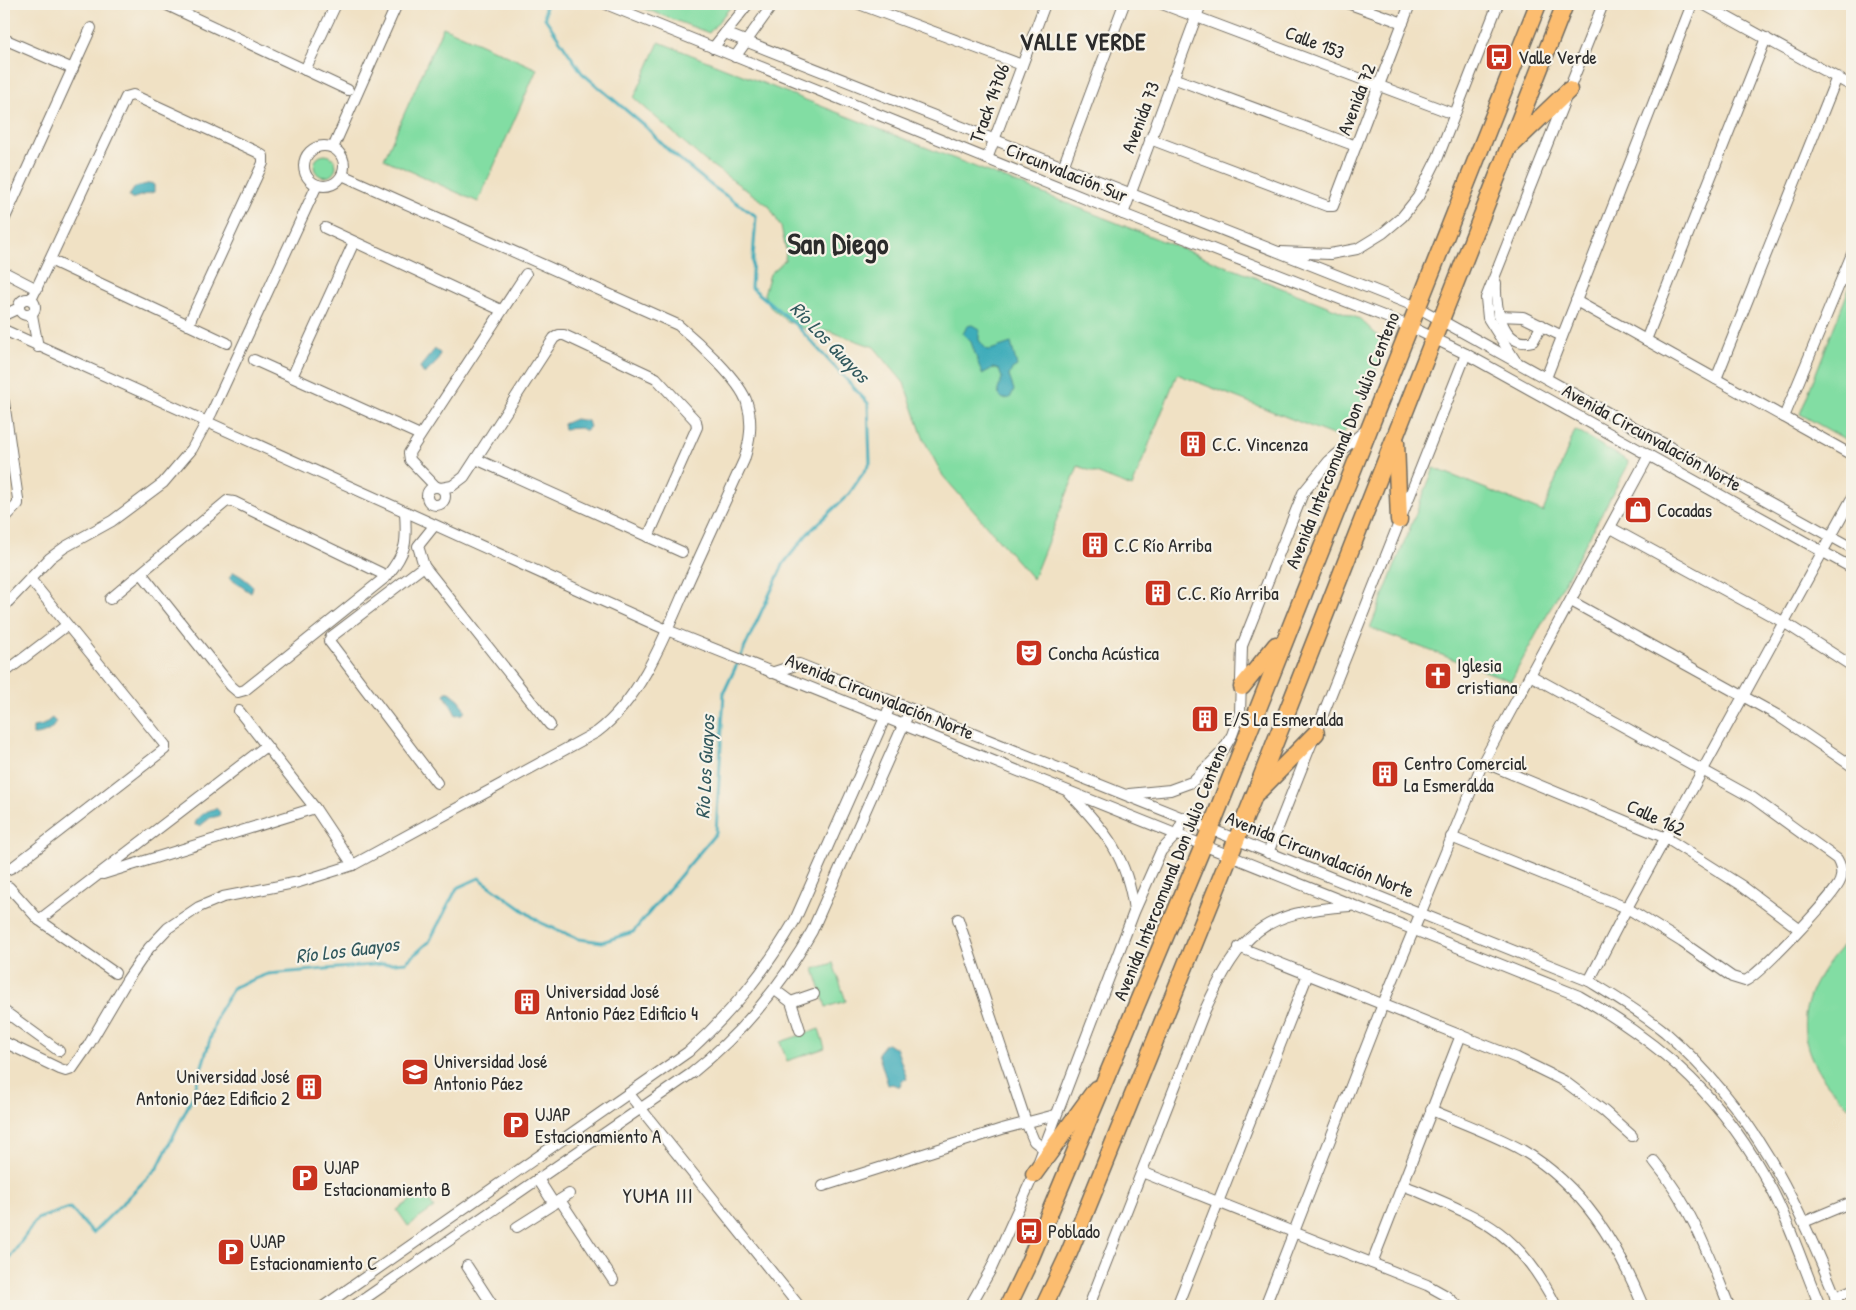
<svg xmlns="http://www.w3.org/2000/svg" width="1856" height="1310" viewBox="0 0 1856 1310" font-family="'Patrick Hand',sans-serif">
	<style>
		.green { fill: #82dda3; stroke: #568467 }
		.water { fill: #3dacba; stroke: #346c72 }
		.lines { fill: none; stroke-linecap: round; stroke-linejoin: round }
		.stream { stroke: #3dacba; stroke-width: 3 }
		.street-casing { stroke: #706b61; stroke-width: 12 }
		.primary-casing { stroke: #706b61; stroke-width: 19 }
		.street { stroke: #fff; stroke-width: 10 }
		.primary { stroke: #fcbd6f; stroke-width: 16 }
		.labels { text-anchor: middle; stroke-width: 4.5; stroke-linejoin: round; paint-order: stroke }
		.street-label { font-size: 19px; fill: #2b2b2b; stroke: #f7f3e8 }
		.poi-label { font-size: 19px; fill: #2b2b2b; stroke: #f7f3e8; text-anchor: start }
		.water-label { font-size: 20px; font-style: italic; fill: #31585d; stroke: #f7f3e8 }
		.quarter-label { font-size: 21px; letter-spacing: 1px; fill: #2b2b2b; stroke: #f7f3e8 }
		.district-label { font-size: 24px; font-weight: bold; letter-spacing: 1px; fill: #2b2b2b; stroke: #f7f3e8 }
		.town-label { font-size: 29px; font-weight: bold; fill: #2b2b2b; stroke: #f7f3e8 }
	</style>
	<rect width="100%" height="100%" fill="#f7f3e8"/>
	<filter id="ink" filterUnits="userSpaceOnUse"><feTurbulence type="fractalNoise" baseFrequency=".02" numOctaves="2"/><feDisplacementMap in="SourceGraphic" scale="10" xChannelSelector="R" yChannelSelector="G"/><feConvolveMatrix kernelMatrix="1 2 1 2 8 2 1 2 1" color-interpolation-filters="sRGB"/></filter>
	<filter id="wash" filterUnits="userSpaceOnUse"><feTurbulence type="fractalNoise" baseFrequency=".0096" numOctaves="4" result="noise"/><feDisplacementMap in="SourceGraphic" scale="20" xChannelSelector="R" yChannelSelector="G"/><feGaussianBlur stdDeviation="1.12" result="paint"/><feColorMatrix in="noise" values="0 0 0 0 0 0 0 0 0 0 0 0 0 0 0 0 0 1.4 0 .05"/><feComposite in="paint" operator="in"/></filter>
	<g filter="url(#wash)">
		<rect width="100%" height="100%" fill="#f0e1c4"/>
		<!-- green -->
		<g class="green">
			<path d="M632 4H733L709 33Z"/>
			<path d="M443 27 537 69 478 202 384 159Z"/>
			<path d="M659 42 1360 319 1381 339 1384 352 1356 414 1340 438 1177 374 1132 487 1078 466 1033 579 943 476 924 440 904 383 874 347 829 331 807 330 787 321 770 307 764 294 770 274 785 260 786 250 781 227 769 206 704 160 634 98Z"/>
			<circle cx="325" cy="166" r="11"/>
			<path d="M1852 281V443L1800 414Z"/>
			<path d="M1575 430 1628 461 1627 467 1511 681 1370 628 1434 468 1543 512Z"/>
			<path d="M1852 936V1107L1850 1108C1785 1048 1793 995 1852 936Z"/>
			<path d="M833 963 846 1001 826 1007 814 969Z"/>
			<path d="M819 1029 825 1048 787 1061 780 1042Z"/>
			<path d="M423 1192 434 1208 408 1226 397 1210Z"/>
		</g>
		<!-- water -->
		<g class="water">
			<path d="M151 183 154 185V192C145 194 138 197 131 199L129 196 135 187Z"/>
			<path d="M972 325 979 329V340L986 349 990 350 1011 343 1017 366 1012 369 1009 376 1014 390 1010 398 1003 399 999 395 998 390 1002 378 999 370 993 368 982 374 971 342 963 334 967 326Z"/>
			<path d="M435 349 440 353 438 361 426 373H423L420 367Z"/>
			<path d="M575 419 588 421 590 427 586 431 580 428 564 429 563 424Z"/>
			<path d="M233 572C242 576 246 580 253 586L251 593 229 578Z"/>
			<path d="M446 692H450L460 700 465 711 463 714 456 715C452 707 448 701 444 694Z"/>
			<path d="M52 718 56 722C51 732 42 735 33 735V727L43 725Z"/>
			<path d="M216 808 220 812 219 816 210 818 200 826 195 825C196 815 207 811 216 808Z"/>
			<path d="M886 1043 894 1048 896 1047 907 1079 902 1080 900 1087 892 1084 888 1085 878 1053Z"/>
		</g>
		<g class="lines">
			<!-- stream -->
			<path class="stream" d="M4 1266 37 1219 70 1208 93 1233 158 1167 193 1096 218 1013 234 987 268 974 406 962 429 942 457 888 479 878 541 923 579 939 602 942 633 932 716 833 724 692 784 563 808 533 849 494 870 463 868 403 796 325 751 287 756 216 712 186 667 149 646 127 582 73 545 18V4"/>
		</g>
	</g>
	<g filter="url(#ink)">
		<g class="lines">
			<!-- street casing -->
			<g class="street-casing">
				<g id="street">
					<path d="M165 4 348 90"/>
					<path d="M606 4 1123 214 1409 326 1466 354 1852 568"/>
					<path d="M859 4 1022 65"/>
					<path d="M1162 4 1454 114"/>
					<path d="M1350 4 1403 23"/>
					<path d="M1703 4 1852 86"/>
					<path d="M725 33 1417 307 1852 548"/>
					<path d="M4 39 73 69"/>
					<path d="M713 48 748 4"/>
					<path d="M735 57 773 4"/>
					<path d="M305 70 336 4"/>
					<path d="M1173 78 1356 146"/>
					<path d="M1150 139 1327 206H1333L1410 4"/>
					<circle cx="324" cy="166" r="20"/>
					<path d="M333 148 397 4"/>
					<path d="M987 159 1045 4"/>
					<path d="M1063 167 1124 4"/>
					<path d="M1123 214 1201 4"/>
					<path d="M4 220 91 28"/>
					<path d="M325 228 501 310"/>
					<path d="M1280 252 1330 254 1357 249 1383 233 1402 217 1418 197 1438 157 1498 4"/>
					<path d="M50 260 227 343"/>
					<path d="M4 272 37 289"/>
					<path d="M1496 283C1495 305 1502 350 1533 341L1542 325"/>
					<circle cx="27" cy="307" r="8"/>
					<path d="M31 300 126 97 133 95 257 152 263 156V163L188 325"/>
					<path d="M1576 301 1852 455"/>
					<path d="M4 315 19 308"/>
					<path d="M32 315 38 347"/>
					<path d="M1499 316 1523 317 1562 336"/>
					<path d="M4 330 667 630 1579 996C1666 1046 1725 1100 1772 1190 1791 1227 1804 1268 1820 1306"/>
					<path d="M1646 340 1766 38"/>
					<path d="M254 360 420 435"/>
					<path d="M1516 362 1488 318 1486 298 1603 4"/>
					<path d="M292 377 354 242"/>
					<path d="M1546 378 1692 4"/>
					<path d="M1716 379 1837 77"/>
					<path d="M4 402 18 499V504L4 519"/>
					<path d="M1784 417 1852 254"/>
					<path d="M476 459 682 552"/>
					<path d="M436 487 410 460 409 453 526 274"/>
					<circle cx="436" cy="496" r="9"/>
					<path d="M441 488 452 486 464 477 554 338 559 335H564L656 378 696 421 697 427 648 537"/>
					<path d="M434 526 418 546 424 566 550 725"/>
					<path d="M1611 528 1785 623 1852 666"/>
					<path d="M424 566 331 637 329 641 437 783"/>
					<path d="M142 574 231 686 238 692 245 690 387 576C407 551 407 543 405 512"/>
					<path d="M110 599 227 501 234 502 387 576"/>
					<path d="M1571 601 1777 715 1852 766"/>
					<path d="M4 606 50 558 65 547 112 521 163 483 192 449 212 412 317 185"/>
					<path d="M4 673 67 625"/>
					<path d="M771 673 799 664 1589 981C1615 997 1642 1013 1665 1032 1753 1109 1797 1199 1839 1306"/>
					<path d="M239 711 315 808 353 865"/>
					<path d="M1483 762 1666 838 1742 886 1799 929"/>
					<path d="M1069 793C1105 830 1128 858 1134 911"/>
					<path d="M1129 794 1170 790 1192 782 1222 752 1232 735 1240 713 1242 646 1303 493 1329 461 1368 428"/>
					<path d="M1451 837 1627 908 1682 942 1732 977 1745 981C1759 975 1835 895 1840 881 1843 873 1841 866 1837 859L1753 798 1530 675"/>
					<path d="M1268 853 1466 354"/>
					<path d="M4 871 13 867 165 749V745L30 579"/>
					<path d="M103 874 315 808"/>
					<path d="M9 887 39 920 115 973"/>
					<path d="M958 919 1026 1122 1034 1141 1043 1148"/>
					<path d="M39 920 266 746"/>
					<path d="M1239 947 1517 1058 1564 1081 1604 1111 1632 1136"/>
					<path d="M1589 981 1627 908 1852 498"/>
					<path d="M775 990 791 1002 800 1030"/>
					<path d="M791 1002 814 994"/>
					<path d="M4 1011 59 1051"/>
					<path d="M4 1042 60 1069 66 1071 72 1069 88 1046 127 980 149 948 168 928 199 907 223 897 299 882 353 865 597 732C643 697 667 630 690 578 708 539 726 499 744 460 750 441 753 423 747 403 741 381 696 340 678 325L342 175"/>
					<path d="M629 1094 799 1306"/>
					<path d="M1431 1110C1462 1123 1493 1134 1522 1150 1583 1186 1617 1243 1643 1306"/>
					<path d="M1654 1161C1690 1204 1709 1255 1729 1306"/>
					<path d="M1142 1172 1427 1285 1445 1295 1458 1306"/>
					<path d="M538 1179 554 1204"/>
					<path d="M1403 1185C1478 1217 1517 1228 1556 1306"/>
					<path d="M823 1186 1002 1129 1055 1115"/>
					<path d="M560 1200 613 1280"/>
					<path d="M1804 1222 1852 1202"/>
					<path d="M517 1227 569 1194"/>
					<path d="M1372 1263 1461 1035"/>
					<path d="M467 1266 493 1306"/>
					<path d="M1835 1297 1852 1290"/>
					<path d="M324 1306 688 1052C733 1011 764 973 795 920L892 702"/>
					<path d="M354 1306 692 1073C742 1033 781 987 812 931L910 710"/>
					<path d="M970 1306 991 1269 1034 1174 1134 912 1161 851 1176 835 1185 817"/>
					<path d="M1089 1306 1205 1010C1241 932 1262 912 1350 906"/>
					<path d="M1177 1306 1308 974"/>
					<path d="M1265 1306 1383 1004 1483 762 1649 455"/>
					<path d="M1808 1306 1818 1302"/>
				</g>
			</g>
			<!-- primary casing -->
			<g class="primary-casing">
				<g id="primary">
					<path d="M1512 145 1569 90"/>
					<path d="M1396 442 1399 520"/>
					<path d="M1242 687 1276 645"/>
					<path d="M1259 791 1316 733"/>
					<path d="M1034 1174 1096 1089"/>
					<path d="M1008 1306 1029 1262 1211 827 1538 4"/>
					<path d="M1044 1306 1069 1253 1254 796 1565 4"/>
				</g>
			</g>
			<!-- street -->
			<use href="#street" class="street"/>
			<!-- primary -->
			<use href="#primary" class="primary"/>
		</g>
	</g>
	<!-- icons -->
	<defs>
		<g id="bus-square" transform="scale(1.4375)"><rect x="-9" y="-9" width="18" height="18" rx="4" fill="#c8321e" stroke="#f7f3e8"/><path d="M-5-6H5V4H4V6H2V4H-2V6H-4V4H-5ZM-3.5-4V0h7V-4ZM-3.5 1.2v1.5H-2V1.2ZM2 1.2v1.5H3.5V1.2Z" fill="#fff"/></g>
		<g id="building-square" transform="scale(1.4375)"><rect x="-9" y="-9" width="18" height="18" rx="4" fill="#c8321e" stroke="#f7f3e8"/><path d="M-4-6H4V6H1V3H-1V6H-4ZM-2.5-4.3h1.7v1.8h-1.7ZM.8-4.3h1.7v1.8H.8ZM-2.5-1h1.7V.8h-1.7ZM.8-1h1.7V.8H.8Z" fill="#fff"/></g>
		<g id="shop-square" transform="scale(1.4375)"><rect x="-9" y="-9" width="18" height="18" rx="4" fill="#c8321e" stroke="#f7f3e8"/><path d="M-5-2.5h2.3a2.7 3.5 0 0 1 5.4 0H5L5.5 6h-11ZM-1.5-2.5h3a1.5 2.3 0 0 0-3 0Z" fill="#fff"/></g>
		<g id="theatre-square" transform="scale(1.4375)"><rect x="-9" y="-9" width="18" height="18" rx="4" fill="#c8321e" stroke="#f7f3e8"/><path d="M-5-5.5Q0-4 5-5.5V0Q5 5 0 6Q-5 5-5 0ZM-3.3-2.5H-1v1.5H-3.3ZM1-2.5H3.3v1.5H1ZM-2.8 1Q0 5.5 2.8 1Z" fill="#fff"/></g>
		<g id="church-square" transform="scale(1.4375)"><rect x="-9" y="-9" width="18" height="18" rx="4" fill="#c8321e" stroke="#f7f3e8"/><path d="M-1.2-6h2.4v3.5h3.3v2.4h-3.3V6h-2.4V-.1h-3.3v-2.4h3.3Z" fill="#fff"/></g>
		<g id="university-square" transform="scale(1.4375)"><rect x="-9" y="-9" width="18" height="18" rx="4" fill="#c8321e" stroke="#f7f3e8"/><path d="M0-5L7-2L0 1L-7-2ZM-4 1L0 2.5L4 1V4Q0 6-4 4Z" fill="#fff"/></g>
		<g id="parking-square" transform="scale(1.4375)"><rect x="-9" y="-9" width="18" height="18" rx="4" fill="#c8321e" stroke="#f7f3e8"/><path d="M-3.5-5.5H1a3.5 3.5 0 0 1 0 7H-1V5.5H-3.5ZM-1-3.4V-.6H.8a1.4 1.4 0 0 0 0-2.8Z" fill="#fff"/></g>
	</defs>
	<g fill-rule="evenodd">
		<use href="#bus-square" x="1499" y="57"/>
		<use href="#building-square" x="1193" y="444"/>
		<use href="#shop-square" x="1638" y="510"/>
		<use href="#building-square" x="1095" y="545"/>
		<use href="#building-square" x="1158" y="593"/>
		<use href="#theatre-square" x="1029" y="653"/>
		<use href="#church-square" x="1438" y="676"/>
		<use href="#building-square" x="1205" y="719"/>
		<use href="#building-square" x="1385" y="774"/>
		<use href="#building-square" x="527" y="1002"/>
		<use href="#university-square" x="415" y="1072"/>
		<use href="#building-square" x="309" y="1087"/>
		<use href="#parking-square" x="516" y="1125"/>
		<use href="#parking-square" x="305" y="1178"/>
		<use href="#bus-square" x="1029" y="1231"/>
		<use href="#parking-square" x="231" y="1252"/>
	</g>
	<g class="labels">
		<!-- street labels -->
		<g class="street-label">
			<text transform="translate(1315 42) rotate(21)" y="7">Calle 153</text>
			<text transform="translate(1356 99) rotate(-69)" y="7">Avenida 72</text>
			<text transform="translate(989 103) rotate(-70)" y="7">Track 14706</text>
			<text transform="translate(1140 117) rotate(-69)" y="7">Avenida 73</text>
			<text transform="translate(1067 172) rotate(22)" y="7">Circunvalación Sur</text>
			<text transform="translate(1652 437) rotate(29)" y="7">Avenida Circunvalación Norte</text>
			<text transform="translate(1342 440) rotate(-68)" y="7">Avenida Intercomunal Don Julio Centeno</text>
			<text transform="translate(880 696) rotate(22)" y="7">Avenida Circunvalación Norte</text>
			<text transform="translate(1656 817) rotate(25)" y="7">Calle 162</text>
			<text transform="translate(1320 854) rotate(22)" y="7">Avenida Circunvalación Norte</text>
			<text transform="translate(1170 872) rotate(-68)" y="7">Avenida Intercomunal Don Julio Centeno</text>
		</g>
		<!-- poi labels -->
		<g class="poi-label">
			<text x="1518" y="64">Valle Verde</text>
			<text x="1212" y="451">C.C. Vincenza</text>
			<text x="1657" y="517">Cocadas</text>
			<text x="1114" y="552">C.C Río Arriba</text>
			<text x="1177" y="600">C.C. Río Arriba</text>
			<text x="1048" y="660">Concha Acústica</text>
			<text x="1457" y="672">Iglesia<tspan x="1457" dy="22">cristiana</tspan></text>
			<text x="1224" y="726">E/S La Esmeralda</text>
			<text x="1404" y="770">Centro Comercial<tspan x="1404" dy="22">La Esmeralda</tspan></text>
			<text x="546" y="998">Universidad José<tspan x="546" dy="22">Antonio Páez Edificio 4</tspan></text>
			<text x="434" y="1068">Universidad José<tspan x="434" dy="22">Antonio Páez</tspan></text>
			<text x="290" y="1083" text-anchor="end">Universidad José<tspan x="290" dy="22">Antonio Páez Edificio 2</tspan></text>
			<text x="535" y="1121">UJAP<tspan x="535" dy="22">Estacionamiento A</tspan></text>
			<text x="324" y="1174">UJAP<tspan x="324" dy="22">Estacionamiento B</tspan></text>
			<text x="1048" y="1238">Poblado</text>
			<text x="250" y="1248">UJAP<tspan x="250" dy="22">Estacionamiento C</tspan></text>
		</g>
		<!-- water labels -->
		<g class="water-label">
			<text transform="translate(830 342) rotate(46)" y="7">Río Los Guayos</text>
			<text transform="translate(705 767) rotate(-87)" y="7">Río Los Guayos</text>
			<text transform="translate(347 950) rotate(-7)" y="7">Río Los Guayos</text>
		</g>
		<!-- quarter labels -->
		<g class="quarter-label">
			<text x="658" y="1203">YUMA III</text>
		</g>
		<!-- district labels -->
		<g class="district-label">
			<text x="1083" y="50">VALLE VERDE</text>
		</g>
		<!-- town labels -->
		<g class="town-label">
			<text x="838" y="254">San Diego</text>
		</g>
	</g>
	<!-- margin -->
	<rect width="1856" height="1310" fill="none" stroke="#f7f3e8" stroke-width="20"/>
</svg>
